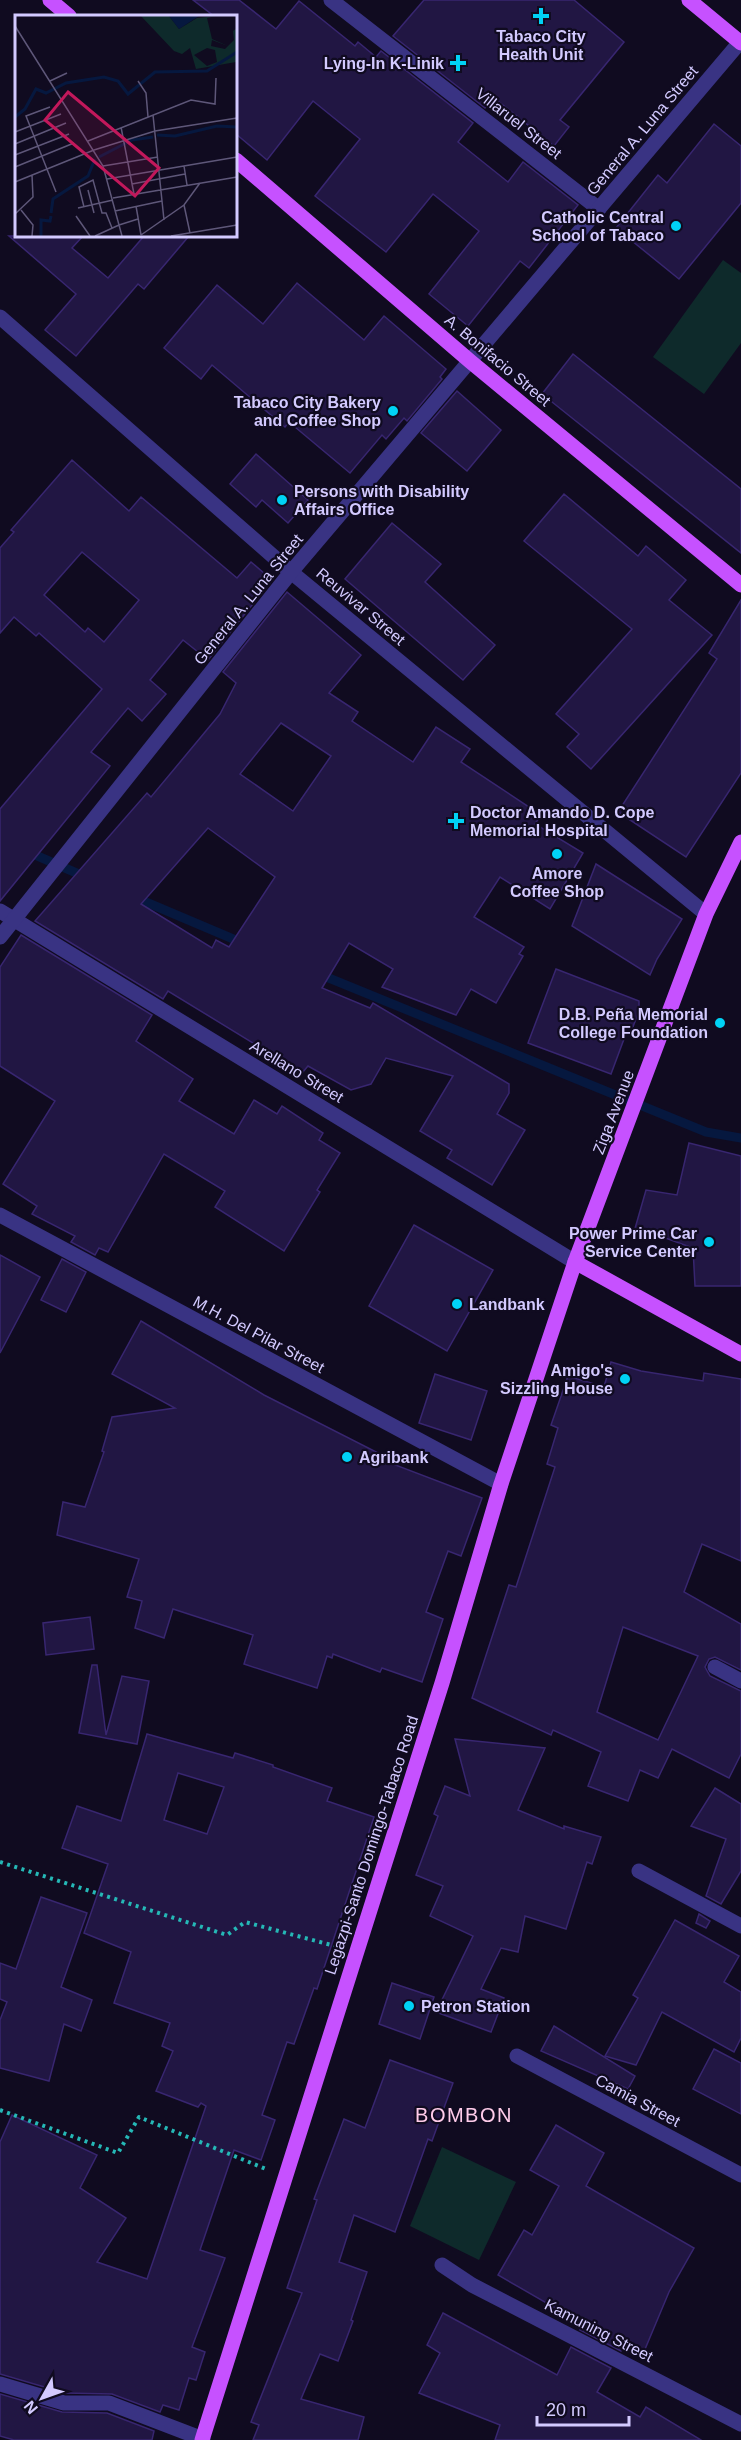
<svg xmlns="http://www.w3.org/2000/svg" width="741" height="2440" viewBox="0 0 741 2440" font-family="Helvetica,sans-serif">
	<style>
		.green { fill: #0e2a2b }
		.lines { fill: none; stroke-linecap: round; stroke-linejoin: round }
		.stream { stroke: #06183f; stroke-width: 9 }
		.building { fill: #211643; stroke: #382670; stroke-width: 1.5; fill-rule: evenodd }
		.path { stroke: #25b8b6; stroke-width: 4; stroke-dasharray: 3 4.5; stroke-linecap: butt }
		.street { stroke: #393383; stroke-width: 15 }
		.primary { stroke: #c651ff; stroke-width: 15 }
		.poi-dot { fill: #00d2f5; stroke: #100b20; stroke-width: 2 }
		.labels { text-anchor: middle; stroke-width: 4.5; stroke-linejoin: round; paint-order: stroke }
		.poi-label { font-size: 16px; font-weight: bold; fill: #d3caff; stroke: #100b20; text-anchor: end }
		.street-label { font-size: 16px; fill: #d3caff; stroke: #100b20 }
		.quarter-label { font-size: 20px; letter-spacing: 1.5px; fill: #ffccea; stroke: #100b20 }
		.inset-river { fill: none; stroke: #06183f; stroke-width: 3 }
		.inset-road { fill: none; stroke: #5e5779; stroke-width: 1.5 }
		.view { fill: #c2185b; fill-opacity: 0.15; stroke: #c2185b; stroke-width: 3 }
		.inset-edge { fill: none; stroke: #d3caff; stroke-width: 3 }
	</style>
	<rect width="100%" height="100%" fill="#100b20"/>
	<!-- green -->
	<g class="green">
		<path d="M723 260 741 273V343L704 394 653 357Z"/>
		<path d="M442 2147 516 2182 479 2260 410 2226Z"/>
	</g>
	<g class="lines">
		<!-- stream -->
		<g class="stream">
			<path d="M26 851 88 878"/>
			<path d="M134 897 245 944"/>
			<path d="M319 974 706 1132 741 1138"/>
		</g>
	</g>
	<!-- building -->
	<g class="building">
		<path d="M193 0H239L276 29 299 1 355 46 358 42 376 57 381 51 473 123 458 142 508 182 523 162 578 205 529 268 520 261 468 326 429 294 479 231 433 194 386 252 315 196 360 139 313 101 267 160 236 134V16H214Z"/>
		<path d="M424 0H574L624 42 560 120 569 127 554 146 493 97 485 108 393 36Z"/>
		<path d="M714 124 741 146V203L679 279 616 228 658 175 667 183Z"/>
		<path d="M9 236H83L72 248 108 278 144 236H189L144 289 138 284 76 356 45 330 76 294Z"/>
		<path d="M297 283 364 340 384 316 446 369 440 377 442 379 407 421 404 418 386 439 382 435 350 473 289 422 285 427 212 365 201 379 164 348 217 285 263 324Z"/>
		<path d="M573 354 741 489V553L542 394Z"/>
		<path d="M457 391 501 430 467 471 421 433Z"/>
		<path d="M256 454 308 500 288 523 262 500 256 507 230 484Z"/>
		<path d="M72 460 129 511 141 497 237 578 251 562 272 580 208 660 183 640 150 680 166 694 142 721 128 708 91 752 110 766 0 901V809L102 689 39 633 36 636 14 617 0 633V548L14 532 11 530ZM82 552 139 600 104 642 88 628 85 632 44 595Z"/>
		<path d="M564 494 638 556 646 546 686 580 669 600 712 635 591 769 567 747 579 734 556 714 632 629 524 541Z"/>
		<path d="M392 523 441 564 425 582 495 645 463 680 345 579Z"/>
		<path d="M287 592 361 655 329 693 358 712 352 721 413 762 436 727 470 749 461 762 541 815 535 824 583 853 550 909 500 877 474 917 524 947 519 954 523 956 496 1003 471 989 456 1015 382 987 393 969 349 943 322 988 370 1008 373 1003 509 1084V1093L497 1114 525 1130 492 1185 447 1158 452 1150 420 1131 453 1076 386 1058 371 1084 351 1090 308 1066 302 1073 168 991 163 999 35 921 147 793 151 797 220 714 236 683 223 672ZM281 723 331 756 293 811 240 774ZM208 828 275 877 229 947 216 940 212 948 141 904Z"/>
		<path d="M741 600V773L686 857 618 812 717 659 709 653Z"/>
		<path d="M596 864 682 919 657 959 650 975 572 926Z"/>
		<path d="M21 935 152 1015 136 1041 193 1079 179 1101 234 1134 254 1100 277 1114 282 1106 323 1133 319 1140 340 1153 317 1190 320 1192 284 1251 215 1207 225 1191 164 1154 108 1252 99 1248 95 1255 71 1242 75 1236 32 1214 37 1206 3 1184 55 1101 0 1066V967Z"/>
		<path d="M556 969 639 1001V1011L631 1032 627 1031 611 1074 528 1043Z"/>
		<path d="M689 1143 741 1156V1286H695L693 1248 660 1236 634 1232 646 1190 677 1195Z"/>
		<path d="M414 1225 493 1270 447 1351 369 1306Z"/>
		<path d="M0 1255 40 1277 0 1353Z"/>
		<path d="M62 1259 86 1272 66 1312 41 1300Z"/>
		<path d="M141 1321 264 1395 392 1460 390 1463 482 1498 461 1556 448 1551 426 1612 443 1619 422 1682 382 1668 380 1672 333 1654 332 1658 327 1656 317 1688 244 1664 253 1635 173 1609 164 1638 135 1628 142 1601 127 1597 139 1559 57 1535 63 1502 85 1507 104 1452 102 1451 112 1417 175 1408 112 1374Z"/>
		<path d="M611 1362 641 1371 703 1381 704 1373 741 1379V1561L702 1544 684 1592 741 1624V1670L715 1657 709 1659 705 1667 710 1676 741 1691V1754L729 1778 672 1749 658 1778 640 1770 628 1801 588 1786 601 1752 553 1730 551 1735 472 1698 509 1585 516 1587 555 1467 547 1464 558 1428 551 1425 568 1376 604 1387ZM623 1627 698 1656 658 1740 597 1712Z"/>
		<path d="M435 1374 487 1391 471 1440 419 1423Z"/>
		<path d="M90 1617 94 1649 46 1655 43 1623Z"/>
		<path d="M92 1665H97L106 1735 122 1676 149 1681 137 1744 79 1733Z"/>
		<path d="M147 1734 233 1758 235 1753 273 1765V1767L332 1788 327 1801 374 1817 317 1989 314 1988 294 2044 287 2042 262 2115 275 2120 261 2160 234 2150 200 2250 225 2258 192 2347 205 2352 196 2380 189 2378 179 2410 163 2405 160 2412 112 2394 65 2393 0 2374V2142L12 2115 97 2155 80 2188 126 2218 97 2262 147 2279 206 2106 201 2103 198 2107 156 2091 173 2051 162 2046 170 2023 114 2003 131 1952 84 1933 108 1864 62 1848 77 1806 121 1821ZM178 1773 224 1787 207 1834 164 1820Z"/>
		<path d="M455 1739 545 1748 518 1810 564 1829V1826L601 1837 592 1864 587 1862 566 1929 525 1916 518 1952 501 1948 481 1989 504 1998 491 2032 436 2012 473 1936 430 1916 443 1886 416 1875 438 1816 434 1814 445 1786 470 1796Z"/>
		<path d="M715 1788 741 1804V1871L721 1904 706 1896 726 1839 691 1826Z"/>
		<path d="M41 1897 87 1913 61 1987 92 2000 81 2031 64 2024 49 2081 0 2068V2020L7 2002 0 1999V1963L16 1969Z"/>
		<path d="M699 1914 710 1921 706 1928 696 1923Z"/>
		<path d="M675 1920 739 1956 724 1982 741 1992V2038L734 2052 662 2012 636 2065 605 2056 638 1998 633 1995Z"/>
		<path d="M392 1983 434 1997 420 2039 379 2024Z"/>
		<path d="M554 2026 635 2076 628 2089 541 2051Z"/>
		<path d="M714 2049 741 2063V2114L693 2089Z"/>
		<path d="M390 2060 453 2083 432 2141 428 2139 395 2232 354 2215 339 2262 367 2272 351 2320 353 2321 338 2361 320 2354 301 2399 364 2417 358 2440H253L259 2425 251 2422 302 2293 287 2288 317 2200 314 2199 344 2119 365 2128Z"/>
		<path d="M556 2125 604 2153 586 2186 694 2248 669 2292 643 2354 625 2345 621 2351 580 2330 583 2324 498 2275 524 2230 532 2235 559 2186 530 2170Z"/>
		<path d="M443 2313 557 2375 571 2347 611 2368 597 2392 640 2417 646 2407 701 2440H495L500 2425 419 2393 440 2353 427 2345Z"/>
		<path d="M0 2394 62 2412 107 2413 154 2431 152 2440H14L0 2436Z"/>
	</g>
	<g class="lines">
		<!-- path -->
		<g class="path">
			<path d="M0 1862 227 1935 245 1922 335 1946"/>
			<path d="M0 2110 118 2153 139 2117 266 2169"/>
		</g>
		<!-- street -->
		<g class="street">
			<path d="M331 0 599 209"/>
			<path d="M0 317 291 572 706 914"/>
			<path d="M0 911 575 1262"/>
			<path d="M0 937 291 572 740 42"/>
			<path d="M0 1215 501 1484"/>
			<path d="M715 1667 741 1681"/>
			<path d="M639 1871 741 1926"/>
			<path d="M517 2056 741 2175"/>
			<path d="M442 2265 472 2285 741 2424"/>
			<path d="M0 2384 64 2403H109L203 2439"/>
		</g>
		<!-- primary -->
		<g class="primary">
			<path d="M50 0 69 16"/>
			<path d="M689 0 741 43"/>
			<path d="M236 160 471 362 741 585"/>
			<path d="M575 1262 741 1354"/>
			<path d="M202 2440 442 1683 501 1484 575 1262 706 914 741 842"/>
		</g>
	</g>
	<!-- markers -->
	<g class="poi-dot">
		<path d="M538 7h6v6h6v6h-6v6h-6v-6h-6v-6h6z"/>
		<path d="M455 54h6v6h6v6h-6v6h-6v-6h-6v-6h6z"/>
		<circle cx="676" cy="226" r="6"/>
		<circle cx="393" cy="411" r="6"/>
		<circle cx="282" cy="500" r="6"/>
		<path d="M453 812h6v6h6v6h-6v6h-6v-6h-6v-6h6z"/>
		<circle cx="557" cy="854" r="6"/>
		<circle cx="720" cy="1023" r="6"/>
		<circle cx="709" cy="1242" r="6"/>
		<circle cx="457" cy="1304" r="6"/>
		<circle cx="625" cy="1379" r="6"/>
		<circle cx="347" cy="1457" r="6"/>
		<circle cx="409" cy="2006" r="6"/>
	</g>
	<g class="labels">
		<!-- poi labels -->
		<g class="poi-label">
			<text x="541" y="42" text-anchor="middle">Tabaco City<tspan x="541" dy="18">Health Unit</tspan></text>
			<text x="444" y="69">Lying-In K-Linik</text>
			<text x="664" y="223">Catholic Central<tspan x="664" dy="18">School of Tabaco</tspan></text>
			<text x="381" y="408">Tabaco City Bakery<tspan x="381" dy="18">and Coffee Shop</tspan></text>
			<text x="294" y="497" text-anchor="start">Persons with Disability<tspan x="294" dy="18">Affairs Office</tspan></text>
			<text x="470" y="818" text-anchor="start">Doctor Amando D. Cope<tspan x="470" dy="18">Memorial Hospital</tspan></text>
			<text x="557" y="879" text-anchor="middle">Amore<tspan x="557" dy="18">Coffee Shop</tspan></text>
			<text x="708" y="1020">D.B. Peña Memorial<tspan x="708" dy="18">College Foundation</tspan></text>
			<text x="697" y="1239">Power Prime Car<tspan x="697" dy="18">Service Center</tspan></text>
			<text x="469" y="1310" text-anchor="start">Landbank</text>
			<text x="613" y="1376">Amigo's<tspan x="613" dy="18">Sizzling House</tspan></text>
			<text x="359" y="1463" text-anchor="start">Agribank</text>
			<text x="421" y="2012" text-anchor="start">Petron Station</text>
		</g>
		<!-- street labels -->
		<g class="street-label">
			<text transform="translate(519 123) rotate(38)" y="6">Villaruel Street</text>
			<text transform="translate(642 130) rotate(-50)" y="6">General A. Luna Street</text>
			<text transform="translate(498 360) rotate(40)" y="6">A. Bonifacio Street</text>
			<text transform="translate(248 599) rotate(-51)" y="6">General A. Luna Street</text>
			<text transform="translate(361 606) rotate(40)" y="6">Reuvivar Street</text>
			<text transform="translate(297 1071) rotate(31)" y="6">Arellano Street</text>
			<text transform="translate(613 1112) rotate(-69)" y="6">Ziga Avenue</text>
			<text transform="translate(259 1334) rotate(28)" y="6">M.H. Del Pilar Street</text>
			<text transform="translate(371 1845) rotate(-72)" y="6">Legazpi-Santo Domingo-Tabaco Road</text>
			<text transform="translate(638 2100) rotate(28)" y="6">Camia Street</text>
			<text transform="translate(599 2330) rotate(27)" y="6">Kamuning Street</text>
		</g>
		<!-- quarter labels -->
		<g class="quarter-label">
			<text x="464" y="2122">BOMBON</text>
		</g>
	</g>
	<!-- overview -->
	<g transform="translate(15 15)">
		<rect width="222" height="222" fill="#100b20"/>
		<path d="M126 1H154L164 14 182 3 201 1 192 3 197 24 213 31 197 25 196 31 210 34 219 25 218 16 222 13V53L221 47 181 54 175 33 167 39 159 36ZM192 33 200 35 202 47 192 51 179 40Z" fill="#0e2a2b" fill-rule="evenodd"/>
		<path d="M154 1H184L164 14Z" fill="#06183f"/>
		<path class="inset-river" d="M0 102 10 94 21 74 31 78 51 68 89 62 103 66 113 79 140 57 192 56 222 37M142 120 160 121 202 111 222 112M84 142 117 125 138 122M36 198 38 184 73 161 80 144M26 221V205L35 206 36 201"/>
		<path class="inset-road" d="M0 11 88 151 107 221M35 66 52 58M123 66 131 78 133 102M35 92 11 101 41 177M138 100 149 205M106 112 119 179M0 117 46 99M73 126 176 85 200 89 201 63M0 129 51 108M79 135 140 116 222 103M0 140 54 119M88 151 143 142M169 151 172 170M0 152 59 128M92 164 222 142M0 167 79 135M117 169 170 159M73 175 79 198M98 183 222 162M169 190 175 218M121 191 126 220M69 192 64 172 78 165 87 198H91L97 213M63 193 98 185M6 195 18 210 17 221M100 196 147 186M0 199 18 182 17 160M61 201 75 221M104 210 123 204M126 220 169 190 185 168M80 221 104 210M156 221 222 210"/>
		<path class="view" d="M53 77 144 153 120 181 30 105Z"/>
		<rect width="222" height="222" class="inset-edge"/>
	</g>
	<!-- north arrow -->
	<g transform="translate(42 2398) rotate(230)" stroke="#100b20" stroke-width="4.5" paint-order="stroke">
	<path d="M0-4.5L10 22L0 15L-10 22Z" fill="#d3caff"/>
	<text y="-9" font-size="16" font-weight="bold" text-anchor="middle" fill="#d3caff">N</text>
	</g>
	<!-- scale -->
	<path d="M537 2416v9h92v-9" fill="none" stroke="#d3caff" stroke-width="3"/>
	<text x="546" y="2416" font-size="18" fill="#d3caff" stroke="#100b20" stroke-width="4.5" paint-order="stroke">20 m</text>
</svg>
